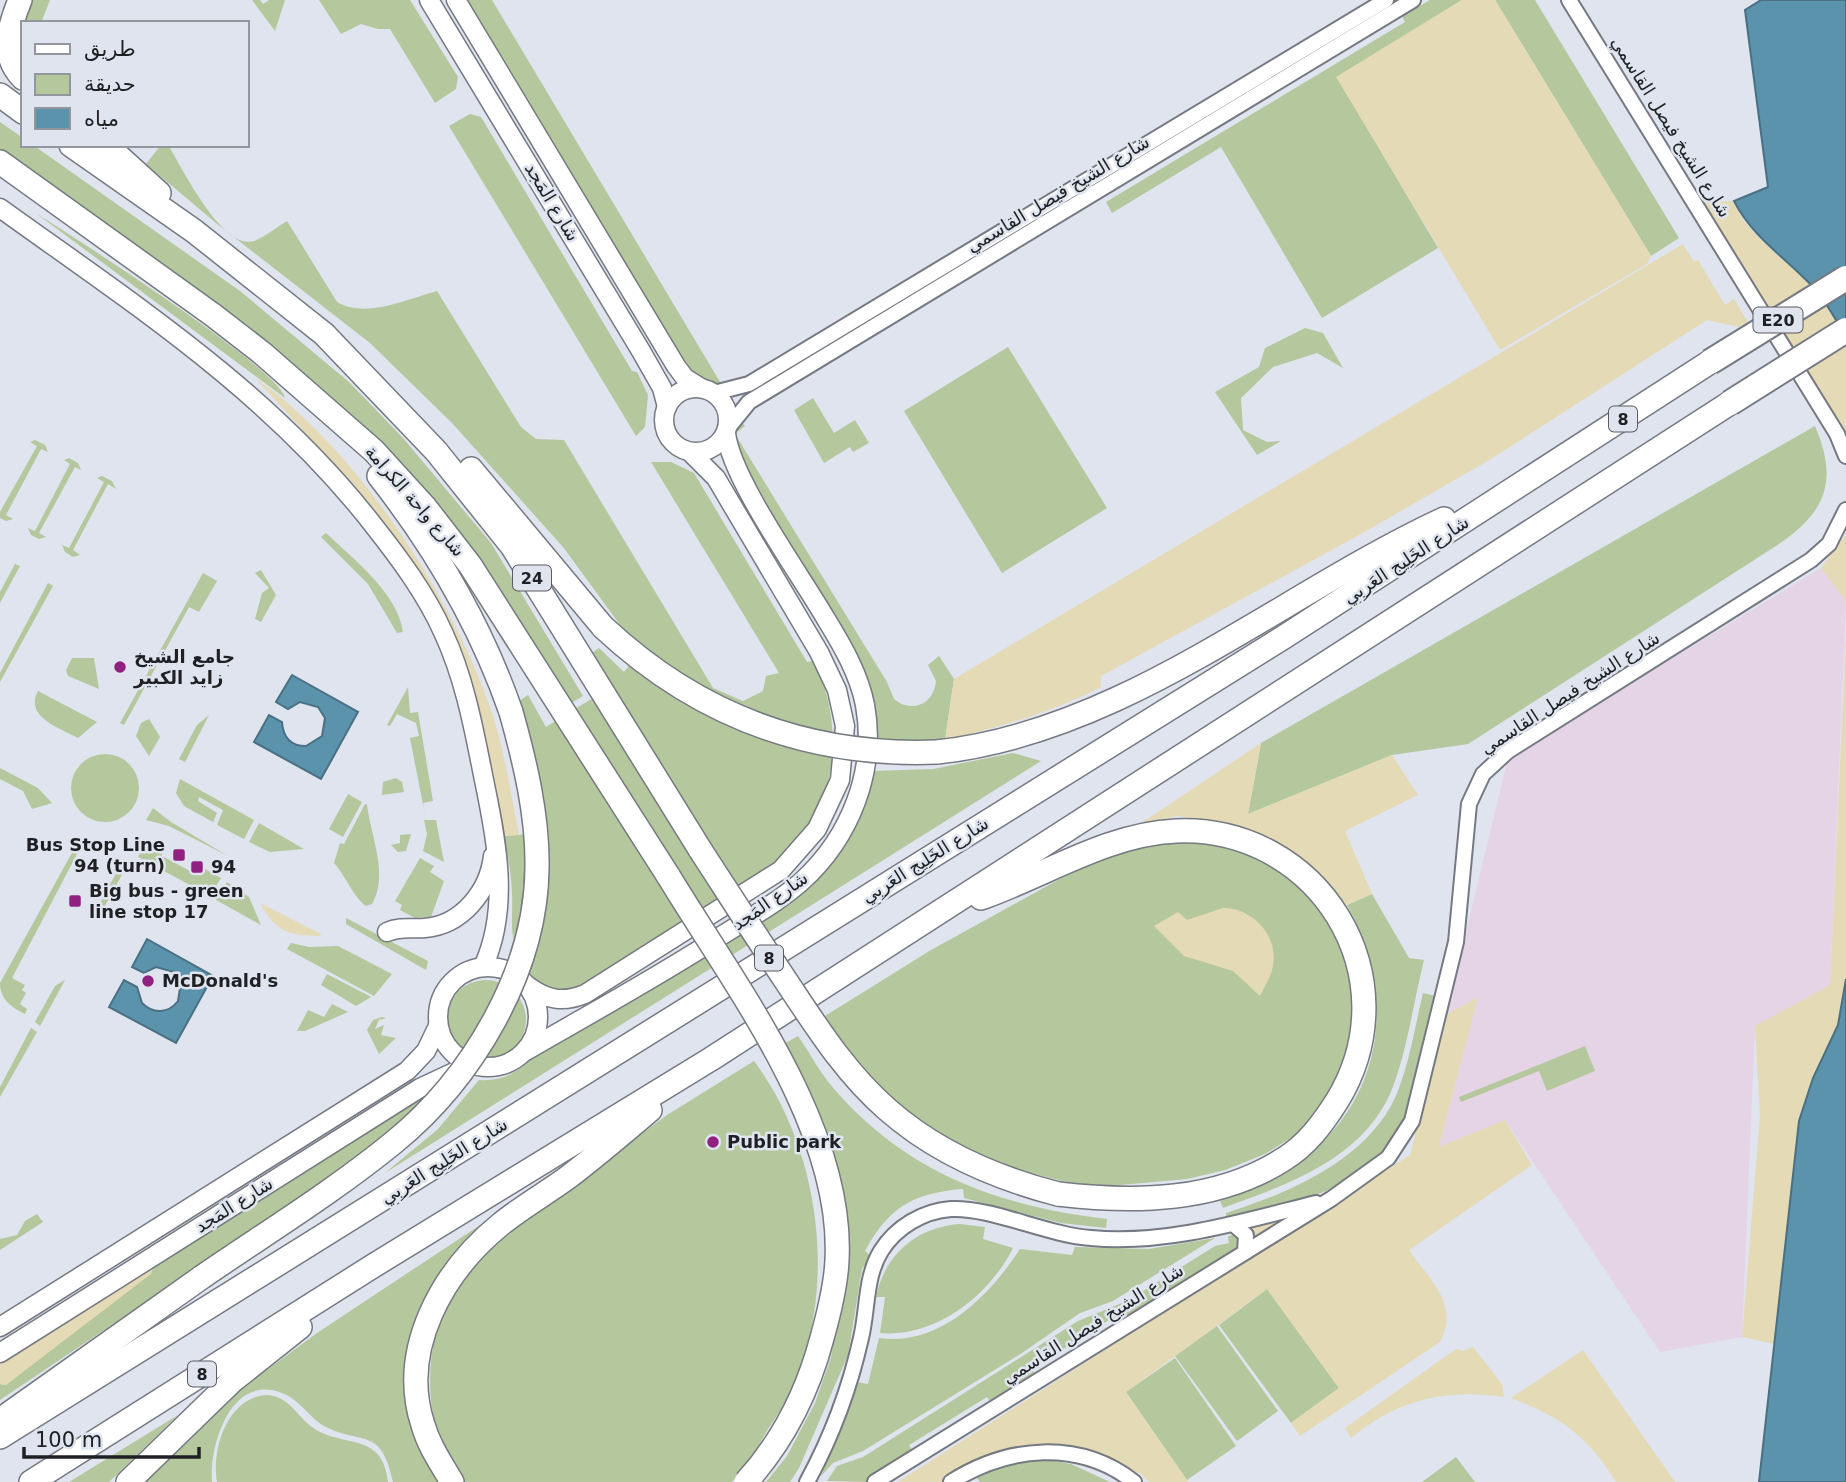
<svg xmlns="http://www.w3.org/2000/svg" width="1846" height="1482" viewBox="0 0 1846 1482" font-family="'DejaVu Sans',Vazirmatn,sans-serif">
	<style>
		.industrial { fill: #e5d4e5 }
		.green { fill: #b5c79c }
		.sand { fill: #e4dab5 }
		.water { fill: #5b92ac; stroke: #497083; stroke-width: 2 }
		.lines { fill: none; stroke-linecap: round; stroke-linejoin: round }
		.minor-casing { stroke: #747982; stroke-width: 18 }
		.tertiary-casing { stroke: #747982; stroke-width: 21 }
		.trunk-casing { stroke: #747982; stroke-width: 26 }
		.minor { stroke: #fff; stroke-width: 14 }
		.tertiary { stroke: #fff; stroke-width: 18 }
		.trunk { stroke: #fff; stroke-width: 23 }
		.trunk-bridge-casing { stroke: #747982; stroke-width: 26; stroke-linecap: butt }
		.motorway-bridge-casing { stroke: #747982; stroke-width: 28; stroke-linecap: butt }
		.trunk-bridge { stroke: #fff; stroke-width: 23 }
		.motorway-bridge { stroke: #fff; stroke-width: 24 }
		.poi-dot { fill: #912181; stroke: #dfe4ee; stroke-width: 2.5 }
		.labels { text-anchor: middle; stroke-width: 5; stroke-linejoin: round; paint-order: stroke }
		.shield { fill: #dfe4ee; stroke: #585b60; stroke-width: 2 }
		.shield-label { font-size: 16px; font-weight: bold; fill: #1e2023 }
		.street-label { font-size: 18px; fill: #1e2023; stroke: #dfe4ee }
		.poi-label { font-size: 18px; font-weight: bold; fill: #1e2023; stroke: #dfe4ee; text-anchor: start }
	</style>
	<rect width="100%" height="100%" fill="#dfe4ee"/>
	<!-- industrial -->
	<path class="industrial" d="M1821 568 1846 601 1830 985 1755 1027 1742 1337 1660 1352 1505 1120 1439 1147 1478 997 1446 1015 1508 758Z"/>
	<!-- green -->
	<g class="green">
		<path d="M33 0H50L41 23H23V50L20 26Z"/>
		<path d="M252 0H260L263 4 269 0H285L275 31Z"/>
		<path d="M319 0H410L458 77 456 89 435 103 390 29H378L361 24 341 34Z"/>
		<path d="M462 0H492L726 392 717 398 698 391Z"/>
		<path d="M1430 0H1462L1337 77 1438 248 1322 318 1221 147 1112 213 1106 202 1405 22 1402 16Z"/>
		<path d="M1495 0H1535L1679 238 1651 256Z"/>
		<path d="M470 114 481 117 632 371 637 372 648 395 645 427 636 436 449 126Z"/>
		<path d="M0 122 23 138V145H33L240 291 349 382 403 438 491 543 583 696 565 707 384 456 0 153Z"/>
		<path d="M161 145H168C182 167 222 251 254 241 265 237 277 227 287 221L337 302C366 319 407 299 437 291L521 427 536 439 564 440 713 688 743 701 763 691 766 676 779 673 651 462H671L694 473 807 662 813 661C846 721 839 810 783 856 764 872 741 884 720 897 676 926 631 955 586 984 565 993 549 998 533 977 502 936 516 925 511 879 510 865 506 850 504 836L543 833 516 703 528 695 546 727 609 688 589 655 599 648 624 672 640 652 563 547 452 423 370 343 216 223 146 164Z"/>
		<path d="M37 214C74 237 278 368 285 398Z"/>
		<path d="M1305 328 1323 333 1343 368 1317 353 1273 367 1241 398 1243 430 1267 442 1281 441 1257 455 1215 392 1259 367 1265 348Z"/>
		<path d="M1008 347 1107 508 1002 573 904 411Z"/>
		<path d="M813 398 834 433 855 420 869 443 853 452 850 447 824 463 794 410Z"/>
		<path d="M735 420 741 421 745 426 735 434 887 682 894 699C912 714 934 704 936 681L928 665 939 656 954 679 945 740 874 746 873 720 736 460 732 445Z"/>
		<path d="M1815 426C1838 480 1827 511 1779 544L1468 744 1392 755 1248 814 1261 743Z"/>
		<path d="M35 440 45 445 48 452 41 449 6 515 13 519 6 521 0 518V512L37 446 30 442Z"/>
		<path d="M69 458 78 463 81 470 75 467 39 533 46 537 39 539 31 535 28 528 35 531 70 464 64 460Z"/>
		<path d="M102 476 112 481 116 489 108 484 73 550 80 555 73 557 65 552 62 545 69 548 104 482 97 478Z"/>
		<path d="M326 533C354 560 397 592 403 632L397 633 368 584 321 537Z"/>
		<path d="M15 564 20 566 0 603V592Z"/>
		<path d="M261 570 276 595 261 622 255 619 262 593 269 588 255 573Z"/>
		<path d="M203 573 217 581 199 612 189 607 124 725 120 723Z"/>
		<path d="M48 583 53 586 0 682V673Z"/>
		<path d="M72 658H94L99 689 68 676 66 670Z"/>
		<path d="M408 687 410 713 418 712 433 801 423 803 425 815 410 738 419 736 416 723 397 714 390 726 387 725Z"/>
		<path d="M38 691 97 722 78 738C60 728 24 717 38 691Z"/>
		<path d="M209 715 185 762 179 759 197 725Z"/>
		<path d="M149 719 160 737 149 756 136 736 141 723Z"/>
		<path d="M1013 753 1041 761 385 1173 438 1129 479 1080C503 1082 521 1071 537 1053L822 872C848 839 862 812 872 771L933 769Z"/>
		<circle cx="105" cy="788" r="34"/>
		<path d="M0 768 38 788 52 803 32 809 23 791 0 779Z"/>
		<path d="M396 778 402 782 404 792 382 795 383 782Z"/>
		<path d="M180 779 254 820 244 839 217 825 223 810 199 797 198 801 217 813 213 822 184 806 176 793Z"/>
		<path d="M348 794 362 802 343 837 329 829Z"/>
		<path d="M365 804 367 805C371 837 389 875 372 904L366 906C353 897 346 876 334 863L340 843 344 844Z"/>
		<path d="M153 808 171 822 228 856 169 826 146 820Z"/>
		<path d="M424 820H436L444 862 423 851 427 834Z"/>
		<path d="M259 823 304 849 270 852 249 842Z"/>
		<path d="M411 834 406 851 398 852 391 845 400 843V835Z"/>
		<path d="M1180 836 1259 847 1329 908 1359 992 1348 1060 1318 1112 1297 1134 1265 1154 1225 1170 1187 1179 1098 1187 1062 1181 1012 1168 971 1153 895 1103 852 1059 825 1016 931 950 1058 880 1132 845Z"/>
		<path d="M161 845 162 856 194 873 205 869 221 878 210 896 138 857 144 846Z"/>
		<path d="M73 851 77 854 12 978 25 985 22 990 26 993 20 1004 27 1009 25 1014C11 1007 0 999 0 983Z"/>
		<path d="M420 858 434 866 430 872 444 881 431 917 415 918 400 910 402 905 395 901Z"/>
		<path d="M120 866 125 869 100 915V903Z"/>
		<path d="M227 882 249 897 261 925 216 900Z"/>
		<path d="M1372 894 1409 958 1424 960C1414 1000 1408 1045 1394 1084 1368 1157 1289 1184 1223 1208L1220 1201C1358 1159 1417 1035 1347 905Z"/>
		<path d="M346 918 428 961 426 970 346 924Z"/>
		<path d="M291 943 309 947 338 946 392 974 374 996 287 949Z"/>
		<path d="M327 974 371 997 356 1006 321 985Z"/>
		<path d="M65 980 40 1026 35 1022 55 986Z"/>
		<circle cx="486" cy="1020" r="40"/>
		<path d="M1423 993 1436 996C1428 1029 1417 1101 1402 1127 1366 1190 1291 1204 1226 1222V1213C1289 1193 1365 1161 1395 1098 1409 1066 1415 1027 1423 993Z"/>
		<path d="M332 1004 348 1012 305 1031H297L308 1010 324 1017Z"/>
		<path d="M382 1017 386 1018 379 1020 375 1029 384 1025 381 1035 396 1038 379 1054 367 1030 373 1020Z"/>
		<path d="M31 1028 37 1032 0 1097V1087Z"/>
		<path d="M798 1036C810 1053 820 1073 834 1089 908 1174 999 1206 1107 1219L1106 1228 1061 1223 964 1198 963 1189C913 1193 889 1207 865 1251L871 1256 862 1269 848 1355 799 1468 790 1482H766L787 1456 815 1403 831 1357 844 1264 780 1046Z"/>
		<path d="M1585 1046 1595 1071 1547 1091 1539 1071 1461 1102 1459 1097Z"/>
		<path d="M754 1061C821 1150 839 1291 790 1392 784 1405 776 1417 768 1429 757 1448 747 1466 732 1482H463C423 1434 420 1350 451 1296 462 1275 480 1258 496 1242L667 1115Z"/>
		<path d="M440 1087 381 1144 0 1400V1384L6 1385 155 1264 418 1097Z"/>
		<path d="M619 1133 428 1301 420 1449 439 1482H393C381 1425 362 1446 324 1426 309 1417 299 1399 282 1393 231 1373 209 1445 212 1482H141L218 1406 317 1333Z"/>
		<path d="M37 1214 43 1222 0 1250V1239L17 1235 25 1221Z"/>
		<path d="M960 1224 985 1227 983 1239 1013 1248C989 1296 935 1338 880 1333L885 1297H876C885 1254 917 1227 960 1224Z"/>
		<path d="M1233 1235 1239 1238 1237 1250 1114 1327 1109 1320 1032 1369 1036 1376 992 1405 987 1397 909 1445 914 1454 868 1482 827 1481 837 1466 863 1457 1078 1321 1129 1300 1215 1246 1229 1243 1228 1236Z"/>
		<path d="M1215 1238 1113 1301 1080 1313 1019 1355 863 1451 833 1463 821 1476 857 1382 868 1384 879 1338C940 1347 990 1295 1020 1249L1072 1255 1075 1247 1149 1249Z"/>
		<path d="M1267 1289 1339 1388 1291 1423 1219 1325Z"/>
		<path d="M1217 1326 1278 1411 1237 1441 1175 1356Z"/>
		<path d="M1175 1358 1236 1446 1187 1480 1126 1392Z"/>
		<path d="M268 1395C292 1398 297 1418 315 1429 345 1448 383 1432 388 1482H217C211 1449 228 1396 268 1395Z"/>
		<path d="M178 1415 109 1482H69Z"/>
		<path d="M1456 1457 1475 1482H1422Z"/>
		<path d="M1040 1458 1071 1464 1110 1482H980L976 1477 1008 1463Z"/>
	</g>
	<!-- sand -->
	<g class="sand">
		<path d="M1462 0H1495L1651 256 1647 264 1500 350 1336 77Z"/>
		<path d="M1734 201 1743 220 1761 240 1816 289 1846 337V438L1704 202Z"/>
		<path d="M1683 244 1694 262 1698 260 1725 305 1734 299 1748 322 1739 327 1707 320 1491 459 1361 534 1101 676V687C1050 713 1000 727 945 740L954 679Z"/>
		<path d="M255 378C356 447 455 600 493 716 505 754 511 795 519 835L504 836 480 719 386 528 345 476Z"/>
		<path d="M1846 535V601L1821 568Z"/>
		<path d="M1846 632V979L1838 1025 1813 1077 1799 1121 1775 1344 1742 1337 1760 1116 1755 1026 1830 985Z"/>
		<path d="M1261 743 1248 814 1392 755 1418 795 1345 831 1372 894 1347 905 1263 835 1218 822 1178 816 1140 824Z"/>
		<path d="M260 903 321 934 320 936C287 935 277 933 260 903Z"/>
		<path d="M1223 908C1254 908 1281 938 1272 970 1270 979 1264 987 1260 996L1233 971 1184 956 1154 926 1178 912 1187 920Z"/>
		<path d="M1478 997 1439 1147 1505 1120 1532 1165 1409 1250C1430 1281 1460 1304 1440 1342L1300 1436 1291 1423 1339 1388 1267 1289 1126 1392 1188 1482H1149L1140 1473 1018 1449 998 1453 944 1482H898L1410 1155 1446 1015Z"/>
		<path d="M1300 1211 1257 1237 1249 1223Z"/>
		<path d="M155 1264 151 1274 6 1385 0 1384V1364Z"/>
		<path d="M1473 1347 1502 1384 1504 1397C1445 1388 1397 1400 1351 1438L1345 1428 1456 1349 1463 1351Z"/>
		<path d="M1583 1350 1675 1482H1616C1588 1436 1561 1417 1511 1398Z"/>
	</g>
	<!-- water -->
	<g class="water">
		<path d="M1761 0H1846V337C1836 321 1826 300 1812 286 1785 257 1753 238 1734 201L1768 187 1745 10Z"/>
		<path d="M292 675 358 712 321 779 254 742 269 715 282 722C283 737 290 746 306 746L322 736 325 718 318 707 300 702 288 709 276 702Z"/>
		<path d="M147 939 213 976 176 1043 109 1007 124 980 137 987 142 1003C153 1014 168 1014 178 1001L181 982 174 972 156 967 144 973 132 967Z"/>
		<path d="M1846 979V1482H1759L1799 1121 1813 1078 1838 1025Z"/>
	</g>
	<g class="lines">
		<!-- minor casing -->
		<g class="minor-casing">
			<g id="minor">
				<path d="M1569 0 1837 434 1846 456"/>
				<path d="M714 393 749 384 1386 0"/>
				<path d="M728 428 749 402 1413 0"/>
				<path d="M1233 1224 1246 1235 1245 1252"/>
				<path d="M807 1482C831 1438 850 1387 861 1338 868 1309 865 1277 881 1251 896 1227 923 1211 951 1209 991 1207 1047 1235 1091 1238 1166 1245 1244 1221 1316 1203"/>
				<path d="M875 1482 1331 1199 1388 1158 1412 1121 1456 942 1469 804 1483 774 1508 751 1811 560 1829 544 1846 510"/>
				<path d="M951 1482C1008 1446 1079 1439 1134 1482"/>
			</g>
		</g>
		<!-- tertiary casing -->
		<g class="tertiary-casing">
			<g id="tertiary">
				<path d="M429 0 641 351 662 388 667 407"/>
				<path d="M456 0 676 366 685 378 701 388"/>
				<path d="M0 208C135 305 271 393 374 526 400 559 426 594 443 632 465 679 474 730 484 780 497 842 510 908 483 967"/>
				<circle cx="696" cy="420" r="32"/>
				<path d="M387 932C400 926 412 929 425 928 462 925 489 891 493 856"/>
				<circle cx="488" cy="1017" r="50"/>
				<path d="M528 986C547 1000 563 1003 585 994L781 870 817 829 840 780 845 726 837 690 819 652 716 478 690 452"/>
				<path d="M526 1051C588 1015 652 980 713 941 742 922 775 905 801 882 850 838 877 771 865 705 859 674 842 645 826 619 800 574 731 479 726 433"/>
				<path d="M0 1327 407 1071 426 1051 438 1026"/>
				<path d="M0 1353 420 1088 465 1067"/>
			</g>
		</g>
		<!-- trunk casing -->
		<g class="trunk-casing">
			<g id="trunk">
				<path d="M20 0C9 27 0 55 23 78"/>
				<path d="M0 95 23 112"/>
				<path d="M71 145 194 231 324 334 436 451 512 546 701 851"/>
				<path d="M106 145 159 193"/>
				<path d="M0 162 213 315 262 353 374 451 425 507 470 565 669 877"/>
				<path d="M471 469 603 627"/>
				<path d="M379 476C435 547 481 626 511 712"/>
				<path d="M937 752C1124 732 1278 596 1444 519"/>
				<path d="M981 898C1044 876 1107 834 1176 831 1318 825 1413 977 1337 1101 1323 1123 1307 1145 1284 1159 1217 1202 1135 1203 1058 1194"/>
				<path d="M0 1420 202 1277"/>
				<path d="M0 1437 1284 637 1710 362"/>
				<path d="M31 1482 373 1266 711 1059 1730 403"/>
				<path d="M128 1482 232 1381 300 1327"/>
				<path d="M452 1482C441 1463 429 1446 423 1425 398 1349 443 1271 501 1224 522 1207 545 1194 567 1178 595 1157 623 1133 650 1110"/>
			</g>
		</g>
		<!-- minor -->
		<use href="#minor" class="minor"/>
		<!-- tertiary -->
		<use href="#tertiary" class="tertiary"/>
		<!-- trunk -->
		<use href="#trunk" class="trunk"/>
		<!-- trunk-bridge casing -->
		<g class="trunk-bridge-casing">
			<g id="trunk-bridge">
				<path d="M603 627C697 715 809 757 937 752"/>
				<path d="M701 851C729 894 757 938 786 981 816 1026 846 1074 888 1110 937 1153 996 1178 1058 1194"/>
				<path d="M669 877C735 986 844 1127 837 1260 836 1286 829 1313 822 1338 808 1391 783 1441 746 1482"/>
				<path d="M202 1277C266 1233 333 1192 393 1143 472 1079 536 972 537 868 538 816 525 762 511 712"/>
			</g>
		</g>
		<!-- motorway-bridge casing -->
		<g class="motorway-bridge-casing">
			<g id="motorway-bridge">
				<path d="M1710 362 1846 278"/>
				<path d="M1730 403 1846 330"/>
			</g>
		</g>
		<!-- trunk-bridge -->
		<use href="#trunk-bridge" class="trunk-bridge"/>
		<!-- motorway-bridge -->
		<use href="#motorway-bridge" class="motorway-bridge"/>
	</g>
	<!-- markers -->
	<g class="poi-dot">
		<circle cx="120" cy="667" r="7"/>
		<rect x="172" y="848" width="14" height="14" rx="3.5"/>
		<rect x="190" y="860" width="14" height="14" rx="3.5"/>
		<rect x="68" y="894" width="14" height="14" rx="3.5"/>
		<circle cx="148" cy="981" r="7"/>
		<circle cx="713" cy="1142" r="7"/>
	</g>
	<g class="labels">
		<!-- shield labels -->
		<g class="shield">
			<rect x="1753.5" y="307.5" width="49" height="25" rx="5"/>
			<rect x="1609" y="406.5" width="28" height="25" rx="5"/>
			<rect x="513" y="565.5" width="38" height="25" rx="5"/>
			<rect x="755" y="945.5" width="28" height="25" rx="5"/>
			<rect x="188" y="1361.5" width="28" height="25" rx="5"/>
		</g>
		<g class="shield-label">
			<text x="1778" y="326">E20</text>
			<text x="1623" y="425">8</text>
			<text x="532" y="584">24</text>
			<text x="769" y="964">8</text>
			<text x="202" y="1380">8</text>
		</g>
		<!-- street labels -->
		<g class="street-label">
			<text transform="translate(1671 127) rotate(58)" y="6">شارع الشيخ فيصل القاسمي</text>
			<text transform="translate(1058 194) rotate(-31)" y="6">شارع الشيخ فيصل القاسمي</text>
			<text transform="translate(552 202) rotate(59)" y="6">شارع المَجد</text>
			<text transform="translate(415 501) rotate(49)" y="6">شارع واحة الكرامة</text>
			<text transform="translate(1406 560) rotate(-33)" y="6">شارع الخَلِيج العَربِي</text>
			<text transform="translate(1570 693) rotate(-33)" y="6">شارع الشيخ فيصل القاسمي</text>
			<text transform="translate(925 860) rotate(-32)" y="6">شارع الخَلِيج العَربِي</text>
			<text transform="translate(770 901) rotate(-35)" y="6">شارع المَجد</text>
			<text transform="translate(444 1161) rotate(-32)" y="6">شارع الخَلِيج العَربِي</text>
			<text transform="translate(234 1205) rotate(-32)" y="6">شارع المَجد</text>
			<text transform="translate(1093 1324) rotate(-32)" y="6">شارع الشيخ فيصل القاسمي</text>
		</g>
		<!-- poi labels -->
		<g class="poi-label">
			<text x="134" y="663">جامع الشيخ<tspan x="134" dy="21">زايد الكبير</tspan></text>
			<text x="165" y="851" text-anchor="end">Bus Stop Line<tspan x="165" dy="21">94 (turn)</tspan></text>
			<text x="211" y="873">94</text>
			<text x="89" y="897">Big bus - green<tspan x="89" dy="21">line stop 17</tspan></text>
			<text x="162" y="987">McDonald's</text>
			<text x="727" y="1148">Public park</text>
		</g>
	</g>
	<!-- legend -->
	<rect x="21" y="21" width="228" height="126" fill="#dfe4ee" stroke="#92969d" stroke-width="2"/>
	<rect x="35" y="44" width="35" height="10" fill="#ffffff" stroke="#92969d" stroke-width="2"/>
	<text x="84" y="56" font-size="21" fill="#1e2023">طريق</text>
	<rect x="35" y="74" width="35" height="21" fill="#b5c79c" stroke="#92969d" stroke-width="2"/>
	<text x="84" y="91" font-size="21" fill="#1e2023">حديقة</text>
	<rect x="35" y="108" width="35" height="21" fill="#5b92ac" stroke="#92969d" stroke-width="2"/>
	<text x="84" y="126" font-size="21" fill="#1e2023">مياه</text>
	<!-- scale -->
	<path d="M24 1447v10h175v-10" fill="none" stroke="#1e2023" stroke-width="3.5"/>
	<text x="35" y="1447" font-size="21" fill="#1e2023" stroke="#dfe4ee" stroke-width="5" paint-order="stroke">100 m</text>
</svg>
